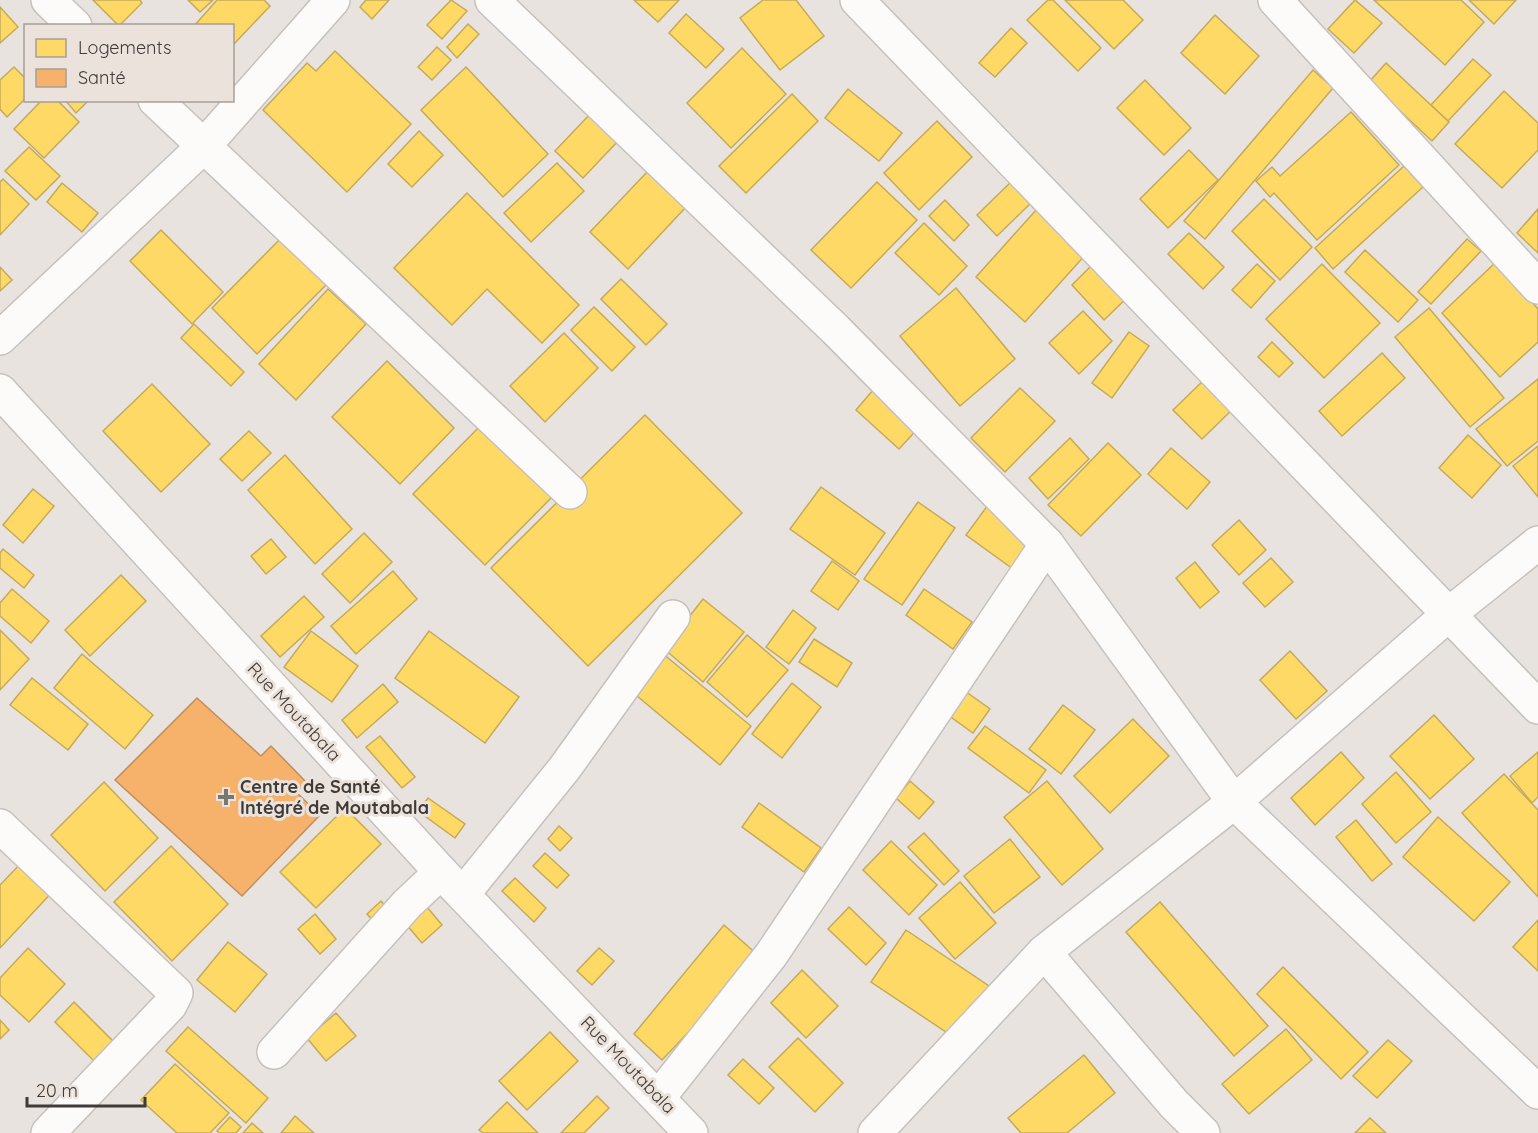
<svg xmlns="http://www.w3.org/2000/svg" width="1538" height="1133" viewBox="0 0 1538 1133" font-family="Quicksand,sans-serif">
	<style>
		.homes { fill: #ffd966; stroke: #c5aa58; stroke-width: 1.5 }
		.health { fill: #f6b26b; stroke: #bf8e5c; stroke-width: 1.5 }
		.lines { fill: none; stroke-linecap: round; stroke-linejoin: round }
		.minor-casing { stroke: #c5c1bd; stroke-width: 36 }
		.minor { stroke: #fcfbfa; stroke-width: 33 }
		.poi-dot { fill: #7a7672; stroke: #ebe2db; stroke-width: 2 }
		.labels { text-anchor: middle; stroke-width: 6; stroke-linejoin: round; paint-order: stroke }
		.street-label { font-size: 18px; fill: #3e3b38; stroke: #ebe2db }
		.poi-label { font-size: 18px; font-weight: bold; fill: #3e3b38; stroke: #ebe2db; text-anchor: start }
	</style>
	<rect width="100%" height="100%" fill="#e8e3de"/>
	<!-- homes -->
	<g class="homes">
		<path d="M93 0H140L142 3 119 26Z"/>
		<path d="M188 0H213L200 12Z"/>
		<path d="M217 0H264L270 6 232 46V26H194Z"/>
		<path d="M366 0H389L372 19 360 7Z"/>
		<path d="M451 0 467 11 442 39 427 25Z"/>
		<path d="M634 0H679L658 22Z"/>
		<path d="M763 0H796L824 36 780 70 740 18Z"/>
		<path d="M1048 0H1053L1101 48 1078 71 1027 20Z"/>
		<path d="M1065 0H1123L1143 20 1114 49Z"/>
		<path d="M1355 0 1382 23 1354 53 1328 29Z"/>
		<path d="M1374 0H1461L1484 22 1445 65Z"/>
		<path d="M1469 0H1516L1494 24Z"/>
		<path d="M0 7 18 27 0 43Z"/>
		<path d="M686 14 724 49 706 68 669 33Z"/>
		<path d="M1215 15 1259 56 1225 94 1181 53Z"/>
		<path d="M468 24 479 34 457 58 447 47Z"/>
		<path d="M1011 28 1027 43 995 77 979 63Z"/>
		<path d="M437 47 451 60 432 80 418 67Z"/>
		<path d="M742 48 786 94 731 148 687 103Z"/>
		<path d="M335 51 411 124 347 192 263 110 307 63 316 71Z"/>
		<path d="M1473 59 1491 75 1448 121 1431 105Z"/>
		<path d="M1386 63 1449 122 1432 141 1369 82Z"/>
		<path d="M14 67 26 79V98L7 117 0 109V80Z"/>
		<path d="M466 67 548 154 503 197 421 110Z"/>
		<path d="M1313 70 1333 88 1205 239 1184 221Z"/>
		<path d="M1145 80 1191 128 1164 155 1117 108Z"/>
		<path d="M848 89 902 133 879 161 825 118Z"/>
		<path d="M1504 91 1538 123V150L1502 188 1455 144Z"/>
		<path d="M792 94 818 121 746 193 719 166Z"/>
		<path d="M42 100H57L79 122 44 158 14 129Z"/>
		<path d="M65 100H89L76 113Z"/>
		<path d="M1351 112 1399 165 1317 240 1274 193 1270 197 1256 181 1272 167 1280 176Z"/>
		<path d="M591 113 619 140 583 178 555 151Z"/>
		<path d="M937 121 972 157 919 210 884 173Z"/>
		<path d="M419 131 443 155 412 187 388 164Z"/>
		<path d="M29 147 60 176 36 200 5 171Z"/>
		<path d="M1189 150 1218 180 1168 228 1140 199Z"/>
		<path d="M557 163 584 191 531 242 504 213Z"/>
		<path d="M1404 166 1423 187 1333 269 1315 248Z"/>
		<path d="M648 171 686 207 628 269 590 232Z"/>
		<path d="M3 179 29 204 0 235V182Z"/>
		<path d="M1014 179 1034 200 997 236 977 215Z"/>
		<path d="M877 182 917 220 851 288 811 250Z"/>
		<path d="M62 183 98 213 82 232 47 202Z"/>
		<path d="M467 193 579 305 542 343 487 289 452 325 394 268Z"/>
		<path d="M1264 199 1312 247 1280 280 1232 231Z"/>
		<path d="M945 200 969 225 954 241 929 216Z"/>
		<path d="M1037 209 1087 253 1025 322 976 277Z"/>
		<path d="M1538 209V253L1517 233Z"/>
		<path d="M924 223 967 266 939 295 895 253Z"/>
		<path d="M161 230 223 292 192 324 130 261Z"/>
		<path d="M287 232 333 278 257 354 212 308Z"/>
		<path d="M1189 233 1224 267 1203 289 1168 254Z"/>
		<path d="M1467 239 1481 251 1431 304 1418 292Z"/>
		<path d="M1365 250 1418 300 1398 322 1345 272Z"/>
		<path d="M1099 258 1133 292 1104 320 1072 285Z"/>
		<path d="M1496 262 1538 309V342L1500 377 1442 313Z"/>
		<path d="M1257 264 1275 281 1251 308 1232 290Z"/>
		<path d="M1322 264 1380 323 1324 378 1266 319Z"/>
		<path d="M0 267 12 280 0 291Z"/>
		<path d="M621 279 667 324 646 345 601 299Z"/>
		<path d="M956 288 1015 359 960 406 900 336Z"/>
		<path d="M328 289 366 324 296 400 259 364Z"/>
		<path d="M594 307 635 347 612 371 571 330Z"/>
		<path d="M1429 308 1504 398 1470 427 1395 337Z"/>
		<path d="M1083 311 1112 341 1079 374 1049 343Z"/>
		<path d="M194 324 244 372 231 386 181 338Z"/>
		<path d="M1129 332 1149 346 1112 398 1092 383Z"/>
		<path d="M564 333 598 368 545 422 510 386Z"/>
		<path d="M1272 342 1293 363 1279 377 1258 357Z"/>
		<path d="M1382 353 1405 378 1342 436 1319 411Z"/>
		<path d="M387 361 454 428 400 484 332 417Z"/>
		<path d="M1209 375 1237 405 1202 439 1173 410Z"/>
		<path d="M1538 379V441L1507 466 1476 429Z"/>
		<path d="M879 383 923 423 899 449 856 410Z"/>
		<path d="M152 384 210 444 161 492 103 431Z"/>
		<path d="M1020 388 1055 421 1005 472 971 438Z"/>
		<path d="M645 415 742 513 588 666 491 568Z"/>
		<path d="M483 423 555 494 485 565 413 494Z"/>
		<path d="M249 431 271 453 242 481 220 459Z"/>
		<path d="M1468 435 1501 465 1472 498 1439 468Z"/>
		<path d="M1070 438 1089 459 1048 499 1029 478Z"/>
		<path d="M1108 443 1141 475 1081 536 1048 505Z"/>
		<path d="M1538 446V497L1513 466Z"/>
		<path d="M1171 448 1210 482 1187 509 1148 474Z"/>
		<path d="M285 455 352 529 315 564 248 490Z"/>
		<path d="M821 487 885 533 855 575 790 529Z"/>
		<path d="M33 489 54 506 23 543 3 525Z"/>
		<path d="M918 502 955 528 902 605 864 579Z"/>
		<path d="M988 505 1034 539 1013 569 966 535Z"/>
		<path d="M1239 520 1266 550 1239 575 1212 545Z"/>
		<path d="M364 533 392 562 350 603 322 574Z"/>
		<path d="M271 539 286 557 266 574 251 556Z"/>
		<path d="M3 549 34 575 24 588 0 568V553Z"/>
		<path d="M1271 558 1293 582 1265 607 1243 583Z"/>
		<path d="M832 561 859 581 838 610 811 591Z"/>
		<path d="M1195 562 1219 592 1200 608 1176 578Z"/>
		<path d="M393 571 417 599 356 654 331 626Z"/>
		<path d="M121 575 146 601 90 656 65 630Z"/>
		<path d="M12 589 49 621 31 643 0 616V603Z"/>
		<path d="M924 589 972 622 953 649 906 615Z"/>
		<path d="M304 596 324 617 280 657 261 636Z"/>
		<path d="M703 599 744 632 703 682 664 649Z"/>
		<path d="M793 610 816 628 789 664 766 647Z"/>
		<path d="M0 630 29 659 0 690Z"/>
		<path d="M311 631 358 666 332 702 284 667Z"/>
		<path d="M429 631 519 697 485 743 395 678Z"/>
		<path d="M747 635 788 670 747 717 707 682Z"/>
		<path d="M814 639 852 663 837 687 799 662Z"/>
		<path d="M1290 651 1327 691 1296 719 1260 680Z"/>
		<path d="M662 653 751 726 720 765 631 691Z"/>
		<path d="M82 654 153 715 125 749 54 688Z"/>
		<path d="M32 678 88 724 68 750 10 705Z"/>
		<path d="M792 683 821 707 782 758 752 734Z"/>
		<path d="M383 684 398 702 357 738 342 720Z"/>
		<path d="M965 691 990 709 973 733 948 715Z"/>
		<path d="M1063 705 1095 730 1061 774 1029 749Z"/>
		<path d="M1434 715 1474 759 1430 799 1390 756Z"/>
		<path d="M1133 719 1169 756 1110 813 1074 776Z"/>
		<path d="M985 726 1046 770 1029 793 968 748Z"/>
		<path d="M380 736 415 777 402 788 366 747Z"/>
		<path d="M1341 752 1364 778 1315 825 1291 798Z"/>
		<path d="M1538 752V797L1532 803 1510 776Z"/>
		<path d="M1396 772 1431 812 1396 843 1362 804Z"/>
		<path d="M1504 774 1538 810V897L1462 813Z"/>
		<path d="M910 781 934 802 919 819 896 798Z"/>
		<path d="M1047 781 1103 849 1062 885 1004 817Z"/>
		<path d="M104 782 158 838 105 891 51 835Z"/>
		<path d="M428 798 465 824 455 838 418 811Z"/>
		<path d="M759 803 821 848 804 872 742 827Z"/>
		<path d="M345 808 381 844 316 908 280 872Z"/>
		<path d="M1438 817 1510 882 1474 921 1403 857Z"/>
		<path d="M1356 820 1392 864 1372 881 1336 837Z"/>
		<path d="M559 826 572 838 560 851 548 839Z"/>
		<path d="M924 833 959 871 944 885 908 847Z"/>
		<path d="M1010 839 1040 877 994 913 964 876Z"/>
		<path d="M891 841 937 885 909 915 863 870Z"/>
		<path d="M171 846 228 904 172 961 114 902Z"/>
		<path d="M545 853 569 875 557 888 533 866Z"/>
		<path d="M25 859 56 888 0 948V885Z"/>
		<path d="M515 878 546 908 534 922 502 891Z"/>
		<path d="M960 882 996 923 955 959 919 918Z"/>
		<path d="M381 901 390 912 376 924 367 914Z"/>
		<path d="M1160 902 1268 1026 1234 1056 1126 932Z"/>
		<path d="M427 907 442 925 422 943 406 924Z"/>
		<path d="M849 907 886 943 866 965 828 929Z"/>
		<path d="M315 914 336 939 320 954 298 929Z"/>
		<path d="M1538 920V971L1513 947Z"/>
		<path d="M724 925 760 957 662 1060 634 1034Z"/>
		<path d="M906 930 989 986 955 1038 871 982Z"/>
		<path d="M228 942 267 974 235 1012 197 980Z"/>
		<path d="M28 948 65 984 29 1022 0 995V978Z"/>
		<path d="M599 948 614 961 592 985 577 971Z"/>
		<path d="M1283 967 1368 1052 1341 1079 1257 994Z"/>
		<path d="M802 970 838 1006 806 1038 771 1003Z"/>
		<path d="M74 1002 114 1042 95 1062 55 1022Z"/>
		<path d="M336 1013 356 1036 326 1061 307 1038Z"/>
		<path d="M0 1020 9 1030 0 1039Z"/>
		<path d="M188 1027 268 1098 246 1123 166 1051Z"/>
		<path d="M1286 1029 1312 1060 1249 1114 1222 1084Z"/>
		<path d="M550 1032 578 1061 527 1110 499 1081Z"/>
		<path d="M798 1038 843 1083 815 1112 769 1067Z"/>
		<path d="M1388 1040 1412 1061 1377 1098 1353 1076Z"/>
		<path d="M1084 1055 1115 1093 1067 1133H1021L1008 1118Z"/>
		<path d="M743 1059 774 1088 759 1104 728 1075Z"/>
		<path d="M175 1064 229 1113 210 1133H177L141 1100Z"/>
		<path d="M597 1096 609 1108 584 1133H561Z"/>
		<path d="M507 1102 538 1133H483L479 1130Z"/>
		<path d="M295 1116 314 1133H281Z"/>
		<path d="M230 1117 241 1127 236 1133H219L217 1131Z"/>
		<path d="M1370 1118 1386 1133H1355Z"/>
		<path d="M252 1123 263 1133H243Z"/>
	</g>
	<!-- health -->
	<path class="health" d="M197 698 261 756 271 746 306 782 296 792 320 815 242 896 115 780Z"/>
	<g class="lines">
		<!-- minor casing -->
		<g class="minor-casing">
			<g id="minor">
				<path d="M48 0 75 26"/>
				<path d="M492 0 836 330 1047 544 1234 802 1538 1092"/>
				<path d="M857 0 1538 707"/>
				<path d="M1275 0 1538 287"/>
				<path d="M155 100 570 492"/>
				<path d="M0 338 204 146 333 0"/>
				<path d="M0 391 441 872 691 1133"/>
				<path d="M0 826 176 993 170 1005 48 1133"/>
				<path d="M463 894 564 769 673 617"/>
				<path d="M1044 952 1174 1104 1203 1133"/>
				<path d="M274 1052 407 904 441 872"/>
				<path d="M659 1097 771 955 1047 544"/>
				<path d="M875 1133 1044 952 1234 802 1449 614 1538 543"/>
			</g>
		</g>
		<!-- minor -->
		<use href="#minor" class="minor"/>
	</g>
	<!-- markers -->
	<path class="poi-dot" d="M223 788h6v6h6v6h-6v6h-6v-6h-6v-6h6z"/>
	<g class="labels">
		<!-- street labels -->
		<g class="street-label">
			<text transform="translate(294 712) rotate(47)" y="6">Rue Moutabala</text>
			<text transform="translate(628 1065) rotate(46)" y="6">Rue Moutabala</text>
		</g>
		<!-- poi labels -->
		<g class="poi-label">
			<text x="240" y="793">Centre de Santé<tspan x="240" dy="21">Intégré de Moutabala</tspan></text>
		</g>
	</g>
	<!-- legend -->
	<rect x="24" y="24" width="210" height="78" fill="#ebe2db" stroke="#a69f9a" stroke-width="1.5"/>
	<rect x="36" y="39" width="30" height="18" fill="#ffd966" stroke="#a69f9a" stroke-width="1.5"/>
	<text x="78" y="54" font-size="18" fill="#3e3b38">Logements</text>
	<rect x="36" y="69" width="30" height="18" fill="#f6b26b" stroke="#a69f9a" stroke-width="1.5"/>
	<text x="78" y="84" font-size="18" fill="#3e3b38">Santé</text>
	<!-- scale -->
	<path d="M27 1097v9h118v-9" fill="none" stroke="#3e3b38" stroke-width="3"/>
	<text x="36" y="1097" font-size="18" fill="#3e3b38" stroke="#ebe2db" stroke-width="4.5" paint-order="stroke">20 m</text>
</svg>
